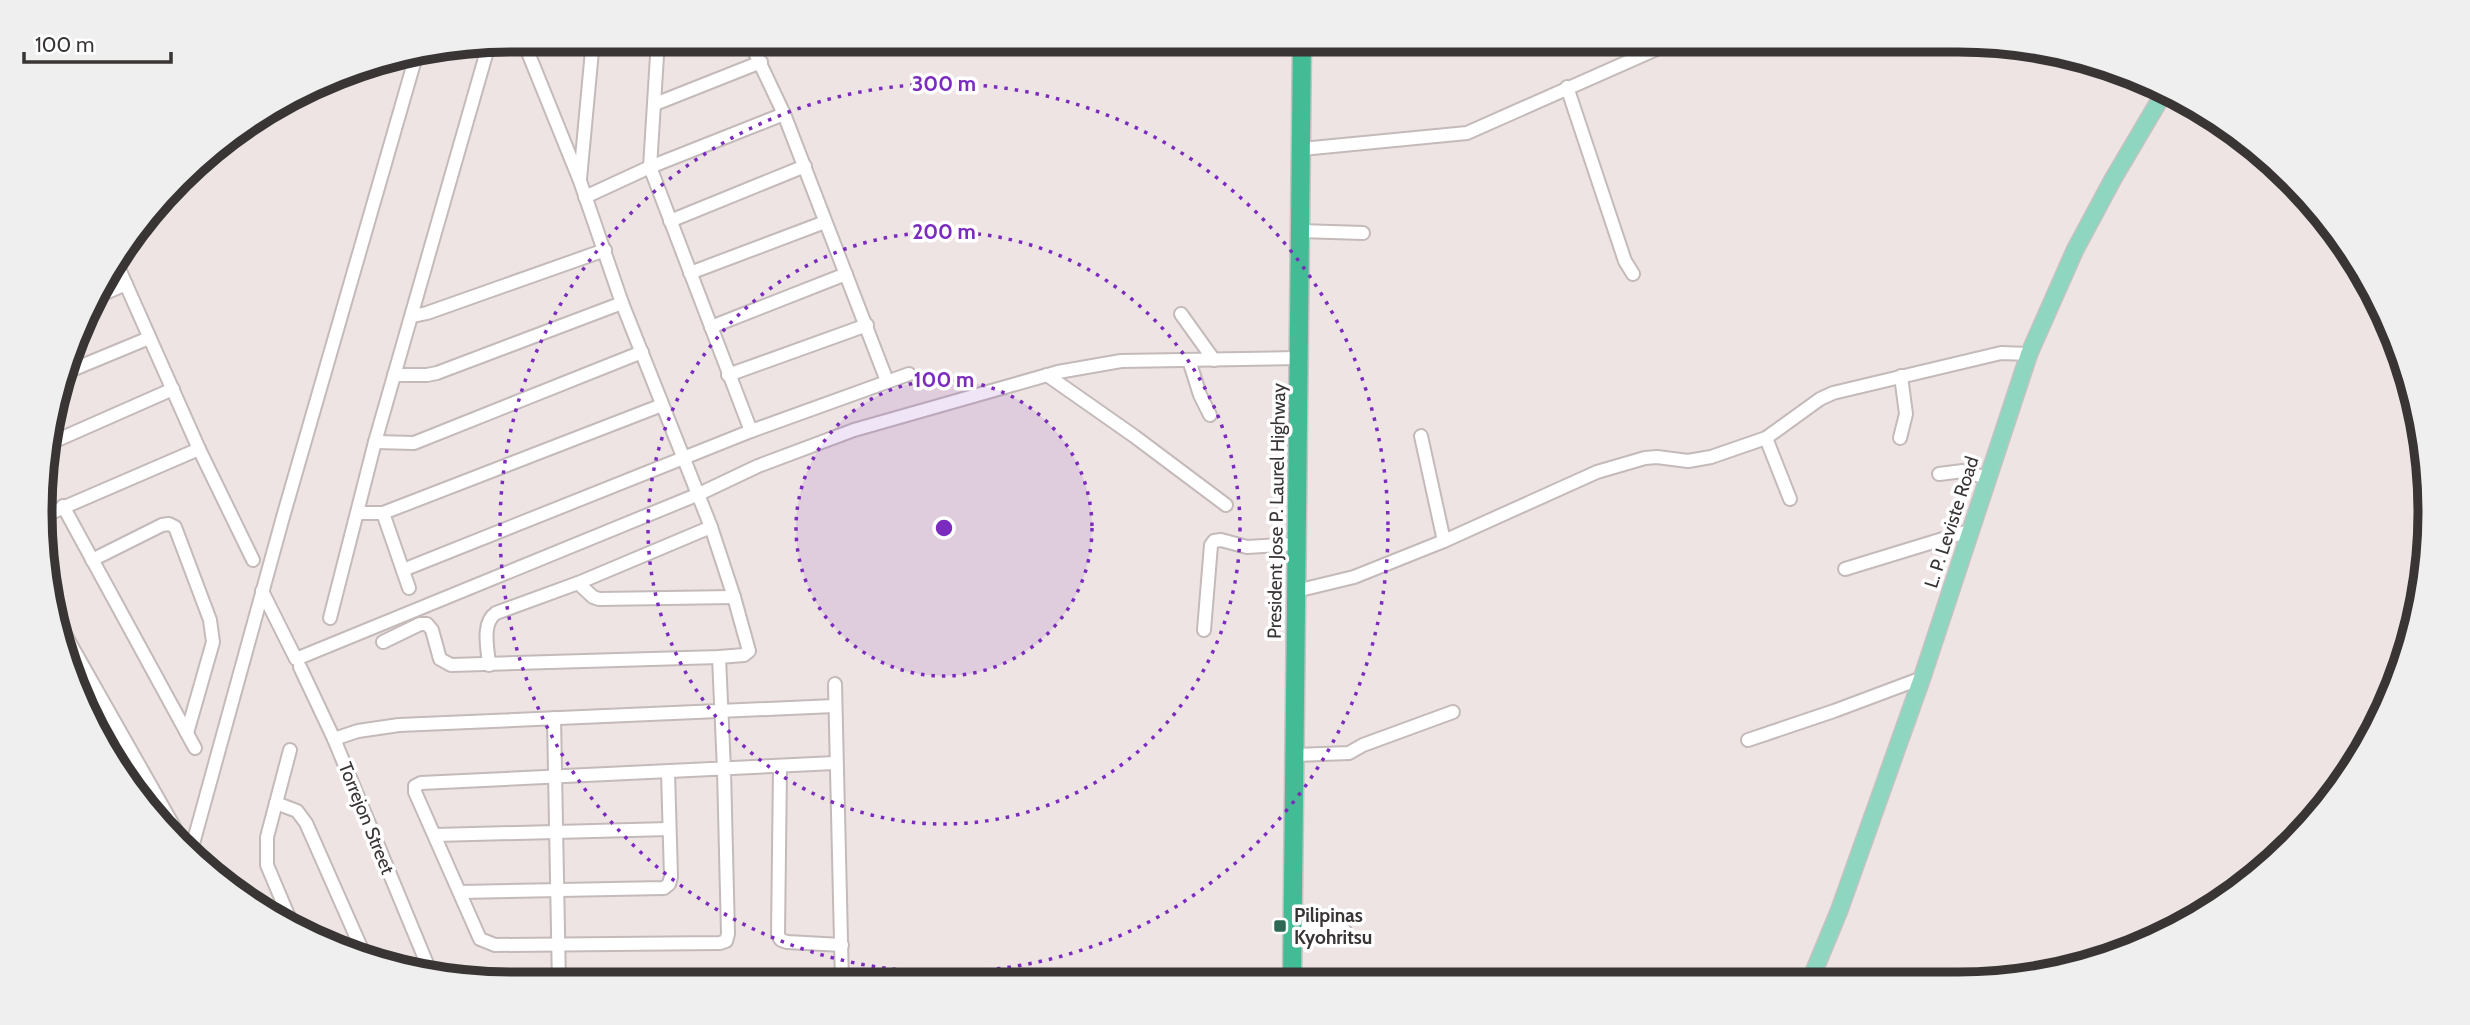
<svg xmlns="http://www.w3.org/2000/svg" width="2470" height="1025" viewBox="0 0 2470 1025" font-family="Cabin,sans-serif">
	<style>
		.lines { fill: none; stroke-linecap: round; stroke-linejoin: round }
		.minor-casing { stroke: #c4baba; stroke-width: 16 }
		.major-casing { stroke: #c4c2c2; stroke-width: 19 }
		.highway-casing { stroke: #c4c2c2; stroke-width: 21 }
		.minor { stroke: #fff; stroke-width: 12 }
		.major { stroke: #8ed6bf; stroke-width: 16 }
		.highway { stroke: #43bb95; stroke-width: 18 }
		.ring { fill: none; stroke: #7b2cbf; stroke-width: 3.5; stroke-dasharray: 3.5 7 }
		.poi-dot { fill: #2d6955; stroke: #fff; stroke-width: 2.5 }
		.labels { text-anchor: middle; stroke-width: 7; stroke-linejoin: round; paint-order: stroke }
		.street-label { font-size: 19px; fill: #393535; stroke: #fff }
		.poi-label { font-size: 19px; font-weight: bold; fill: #393535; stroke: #fff; text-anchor: start }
		.rim { fill: none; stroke: #393535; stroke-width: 9 }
		.centre { fill: #7b2cbf; stroke: #fff; stroke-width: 3.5 }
		.ring-label { font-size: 21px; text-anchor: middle; font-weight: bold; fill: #7b2cbf; stroke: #fff; stroke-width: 7; stroke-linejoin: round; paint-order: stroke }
	</style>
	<rect width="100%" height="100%" fill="#ede4e3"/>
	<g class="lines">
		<!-- minor casing -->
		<g class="minor-casing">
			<g id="minor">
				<path d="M658 40 650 167 751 431"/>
				<path d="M749 40 784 114 887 381"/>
				<path d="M1567 87 1625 261 1633 274"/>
				<path d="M655 104 761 62"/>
				<path d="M1302 149 1467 133 1677 40"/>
				<path d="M580 179 593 40"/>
				<path d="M585 197 650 167 784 114"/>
				<path d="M670 221 805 166"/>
				<path d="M1300 231 1363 233"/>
				<path d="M116 262 199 449 253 560"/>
				<path d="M690 273 825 222"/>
				<path d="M94 298 126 284"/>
				<path d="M1181 314 1214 360"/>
				<path d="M413 316 427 313 605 250"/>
				<path d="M711 327 846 274"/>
				<path d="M1189 360 1200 395 1210 415"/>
				<path d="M62 374 149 338"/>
				<path d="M394 375H427L437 373 622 303"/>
				<path d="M728 375 867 325"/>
				<path d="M1047 375 1134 436 1226 505"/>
				<path d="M1766 438 1820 399 1833 393 2001 353 2029 354"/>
				<path d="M1900 438 1906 414 1901 376"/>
				<path d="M375 442 414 443 642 352"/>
				<path d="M46 445 173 389"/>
				<path d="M1939 474 1963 471 1987 478"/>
				<path d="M63 506 195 748"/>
				<path d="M358 513H383L662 405"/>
				<path d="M383 513 409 588"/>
				<path d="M46 515 199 449"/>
				<path d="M1444 541 1597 472 1645 458 1657 457 1688 461 1711 457 1766 438 1790 499"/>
				<path d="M92 560 162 525 169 524 175 527 210 620 213 642 187 733"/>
				<path d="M1845 569 1969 531"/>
				<path d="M403 570 751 431 909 374"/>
				<path d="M578 583 593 597 599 599 734 597"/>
				<path d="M262 591 296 659 699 494 758 466 854 430 1058 372 1121 361 1299 358"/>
				<path d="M1296 591 1354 577 1444 541 1421 436"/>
				<path d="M50 608 182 841"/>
				<path d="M330 618 375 442 489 44"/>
				<path d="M1204 630 1211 545 1214 541 1221 540 1247 547 1297 544"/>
				<path d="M383 642 420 624H427L432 630 440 659 451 665 719 657 744 655 749 651 734 597 711 527 622 303 580 181 523 40"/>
				<path d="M719 657 724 770 728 934 726 941 720 943 495 945 480 939 415 792V786L421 783 835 763"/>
				<path d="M489 665C488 649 481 623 496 613L578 583 711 527"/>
				<path d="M300 667 334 739 430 971"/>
				<path d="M835 684 842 984"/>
				<path d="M554 718 559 985"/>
				<path d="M334 739 358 731 399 725 834 706"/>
				<path d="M1748 740 1834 711 1922 678"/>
				<path d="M290 750 267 837V865L291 922"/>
				<path d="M1295 755 1349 753 1363 745 1453 712"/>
				<path d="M780 767 778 935 781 940 787 942 842 945"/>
				<path d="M121 776 140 769"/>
				<path d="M276 803 297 811 306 823 367 961"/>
				<path d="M435 835 669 829"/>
				<path d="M191 851 283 517 416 56"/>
				<path d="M460 892 664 888 669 884 671 877 668 772"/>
				<path d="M1293 927 1329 926 1345 931"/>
			</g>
		</g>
		<!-- major casing -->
		<g class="major-casing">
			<path id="major" d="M1810 981 1839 911 1922 678 2029 354 2075 250 2113 179 2165 91"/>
		</g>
		<!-- highway casing -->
		<g class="highway-casing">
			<path id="highway" d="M1292 983 1302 40"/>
		</g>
		<!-- minor -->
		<use href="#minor" class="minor"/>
		<!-- major -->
		<use href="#major" class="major"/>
		<!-- highway -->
		<use href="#highway" class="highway"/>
	</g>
	<!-- distance rings -->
	<circle cx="944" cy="528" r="148" fill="#7b2cbf" fill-opacity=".12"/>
	<g class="ring">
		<circle cx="944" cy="528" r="148"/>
		<circle cx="944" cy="528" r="296"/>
		<circle cx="944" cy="528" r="444"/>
	</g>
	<!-- markers -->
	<rect class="poi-dot" x="1273" y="919" width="14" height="14" rx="3.5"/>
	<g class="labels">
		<!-- street labels -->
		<g class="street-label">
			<text transform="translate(1276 511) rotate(-89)" y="7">President Jose P. Laurel Highway</text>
			<text transform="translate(1951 522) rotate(-72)" y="7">L. P. Leviste Road</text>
			<text transform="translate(367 818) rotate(68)" y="7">Torrejon Street</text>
		</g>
		<!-- poi labels -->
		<g class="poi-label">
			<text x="1294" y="922">Pilipinas<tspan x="1294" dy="22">Kyohritsu</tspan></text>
		</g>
	</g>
	<!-- crop -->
	<path d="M0 0H2470V1025H0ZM512 52H1958A460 460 0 0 1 2418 512V512A460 460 0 0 1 1958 972H512A460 460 0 0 1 52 512V512A460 460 0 0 1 512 52Z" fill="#efefef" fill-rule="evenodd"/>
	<path class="rim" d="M512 52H1958A460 460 0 0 1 2418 512V512A460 460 0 0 1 1958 972H512A460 460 0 0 1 52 512V512A460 460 0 0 1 512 52Z"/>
	<circle cx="944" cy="528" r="10" class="centre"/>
	<g class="ring-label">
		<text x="944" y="91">300 m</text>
		<text x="944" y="239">200 m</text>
		<text x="944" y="387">100 m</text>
	</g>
	<!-- scale -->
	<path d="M24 52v10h147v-10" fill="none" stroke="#393535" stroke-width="3.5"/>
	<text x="35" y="52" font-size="21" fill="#393535" stroke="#ffffff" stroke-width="5" paint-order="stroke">100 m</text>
</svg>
